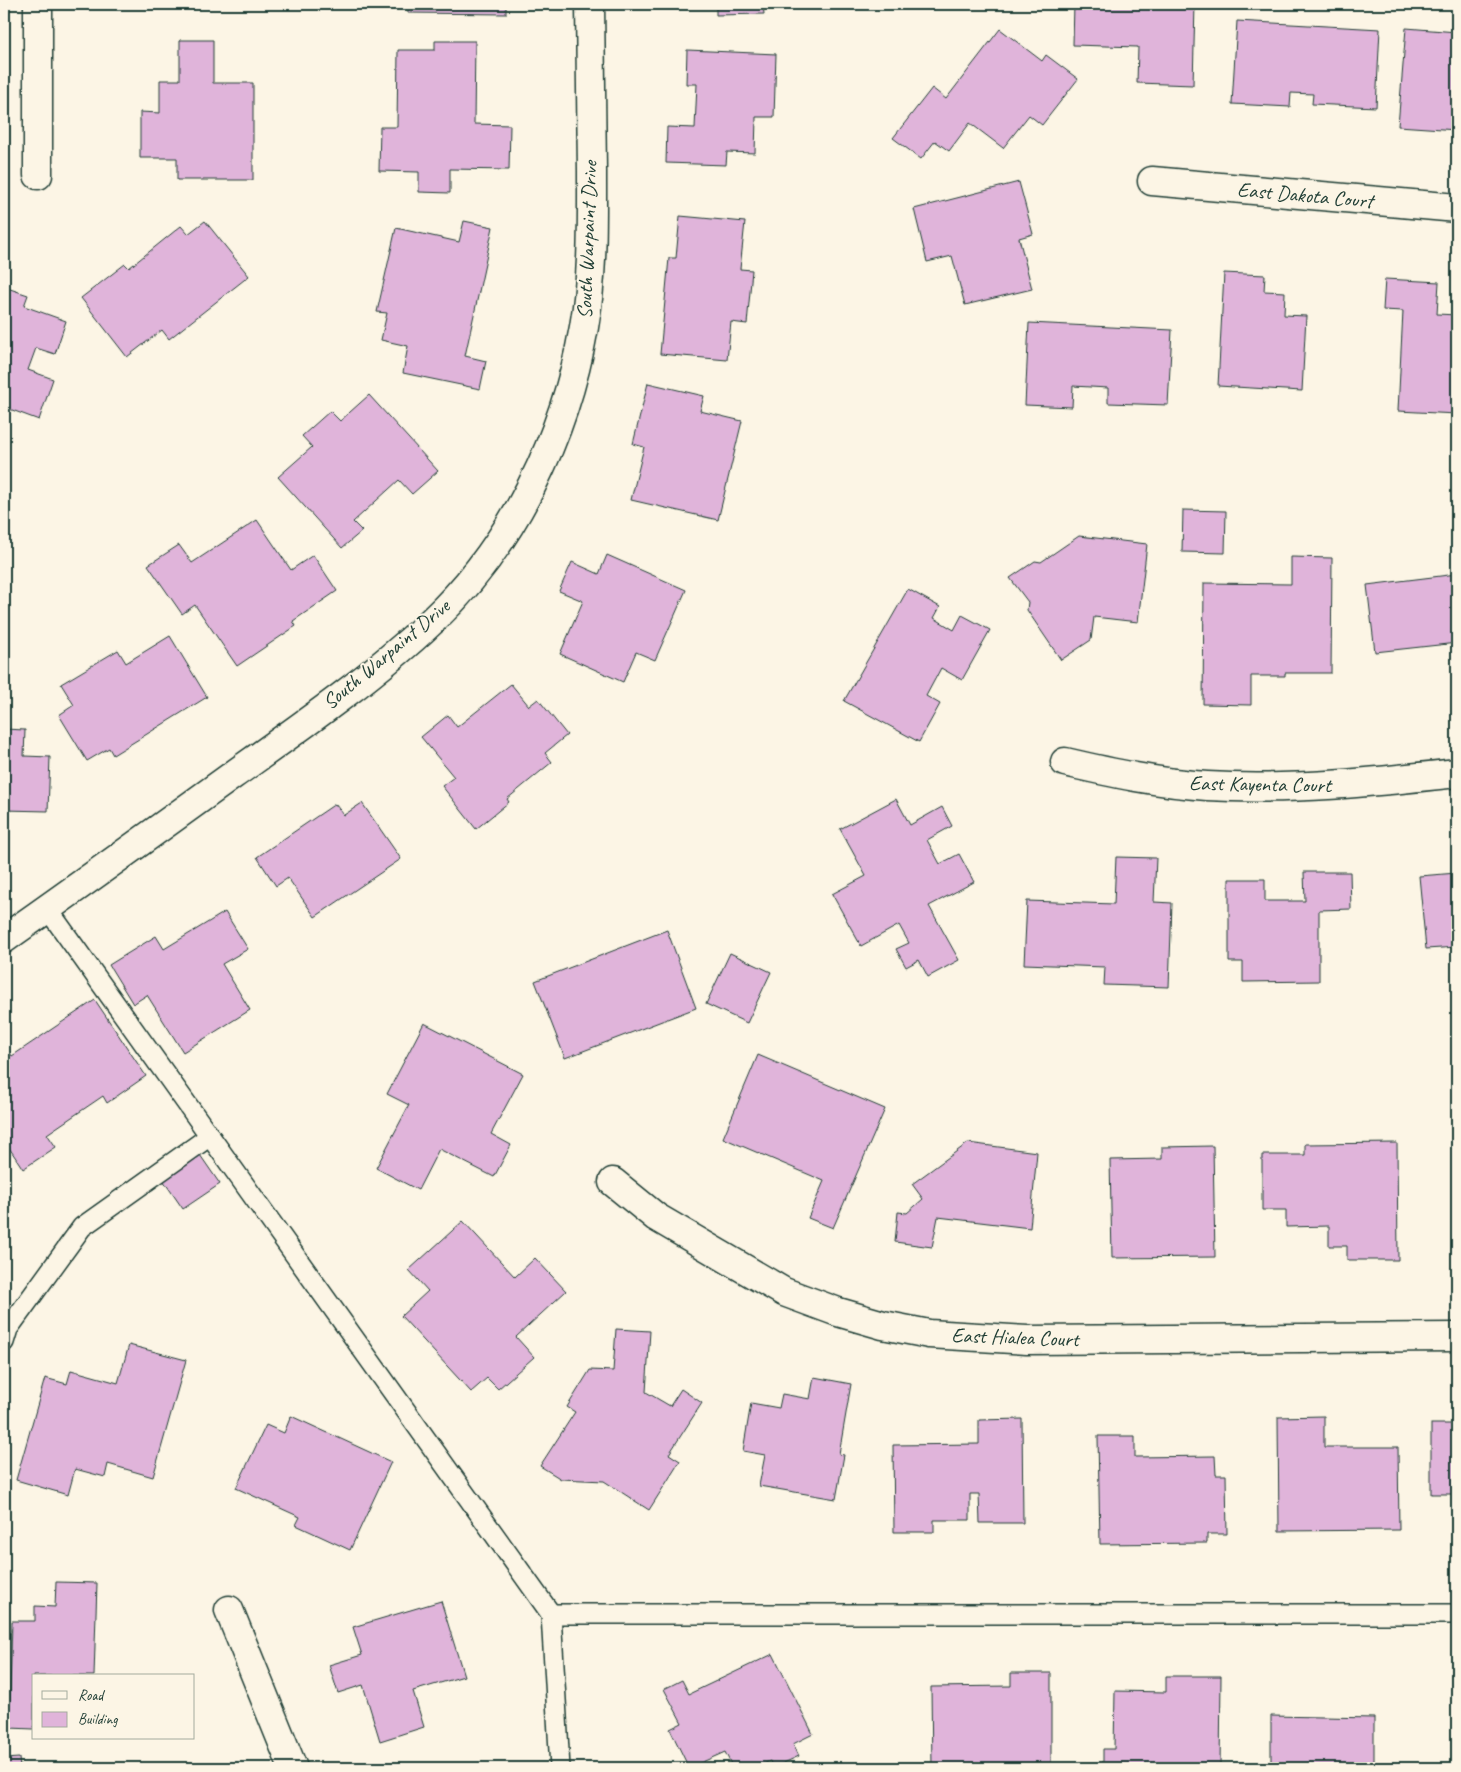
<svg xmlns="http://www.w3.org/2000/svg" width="1461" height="1772" viewBox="0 0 1461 1772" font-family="Caveat,sans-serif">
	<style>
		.building { fill: #e0b4da; stroke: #1f3d34 }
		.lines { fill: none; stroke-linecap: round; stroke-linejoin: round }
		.lane-casing { stroke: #1f3d34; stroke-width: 22 }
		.street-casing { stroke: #1f3d34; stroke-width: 31 }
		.lane { stroke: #fcf5e5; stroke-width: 19 }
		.street { stroke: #fcf5e5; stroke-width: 28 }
		.labels { text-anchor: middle; stroke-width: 4; stroke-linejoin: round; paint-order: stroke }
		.street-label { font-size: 21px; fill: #1f3d34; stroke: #fcf5e5 }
	</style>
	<rect width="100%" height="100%" fill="#fcf5e5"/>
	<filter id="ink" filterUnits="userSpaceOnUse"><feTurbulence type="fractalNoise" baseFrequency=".02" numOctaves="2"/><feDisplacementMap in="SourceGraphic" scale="10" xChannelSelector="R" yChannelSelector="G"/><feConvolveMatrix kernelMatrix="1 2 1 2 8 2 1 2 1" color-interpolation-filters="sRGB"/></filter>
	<g filter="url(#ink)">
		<!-- building -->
		<g class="building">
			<path d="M408 4H506V14L408 13Z"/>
			<path d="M716 4H763L764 14 716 15Z"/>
			<path d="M1074 4H1195L1193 85 1137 83 1138 47 1073 45Z"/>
			<path d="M1237 21 1380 29 1376 107 1312 104 1313 94 1291 93 1290 107 1232 104Z"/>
			<path d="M1406 28 1457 32V130L1398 126Z"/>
			<path d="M1000 29 1042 61 1046 55 1078 79 1042 125 1029 115 1003 148 970 123 949 151 935 141 921 159 893 138 932 88 946 99Z"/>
			<path d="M180 40H213V83H253V180H177V158H140V112L160 113V80H180Z"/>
			<path d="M435 41H475L474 124 510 125 509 170 450 169V193L419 192V172L379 171 380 127H397L398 50H435Z"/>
			<path d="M687 50 776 54 774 117H756L755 153 727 152 726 165 666 163 667 127 695 128 697 84H686Z"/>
			<path d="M1019 182 1033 234 1019 238 1032 289 965 305 952 256 927 262 914 209Z"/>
			<path d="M680 216 745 222 740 269 752 270 747 324 731 322 727 360 660 354 669 258H676Z"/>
			<path d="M205 221 249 276 169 339 162 330 127 357 81 298 125 264 129 268 181 226 188 234Z"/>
			<path d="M464 221 493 227 465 356 486 361 480 389 403 373 408 346 381 340 387 313 377 312 396 228 459 242Z"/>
			<path d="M1224 273 1265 275 1264 291 1285 292 1284 315 1306 316 1302 391 1218 386Z"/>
			<path d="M1385 279 1439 282 1437 314 1457 315V414L1398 411 1403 311 1383 310Z"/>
			<path d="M4 287 28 295 24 306 66 321 55 354 36 348 28 370 53 379 39 420 4 407Z"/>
			<path d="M1029 323 1172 330 1168 405 1108 403V388L1073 386 1072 407 1025 405Z"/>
			<path d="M648 383 704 396 700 411 742 421 718 520 631 500 644 447 633 444Z"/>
			<path d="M369 395 438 471 412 494 399 480 353 522 362 531 342 548 278 477 312 447 302 436 330 411 340 421Z"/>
			<path d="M1183 510 1226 511 1225 553 1182 552Z"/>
			<path d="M257 520 291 570 313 555 337 591 293 621 296 626 237 666 195 605 182 614 148 565 179 545 192 563Z"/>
			<path d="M1079 536 1147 544 1138 622 1094 617 1091 640 1061 660 1027 610 1028 602 1010 578 1035 561 1041 562Z"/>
			<path d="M607 555 686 590 655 660 636 652 623 682 560 654 583 601 559 591 572 562 599 574Z"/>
			<path d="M1291 557 1332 558 1331 673H1285V676H1251V705L1203 704 1204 583 1291 584Z"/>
			<path d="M1457 574V643L1375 652 1367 585Z"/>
			<path d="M908 589 940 607 934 618 954 630 962 615 990 630 962 680 941 668 926 696 940 704 919 742 844 701Z"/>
			<path d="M170 636 207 697 113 755 109 748 87 761 59 715 74 705 61 684 118 650 126 663Z"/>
			<path d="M511 684 529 706 538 699 567 735 545 753 552 762 507 799 509 802 476 829 442 786 454 777 421 737 448 715 457 727Z"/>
			<path d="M4 729 25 730 24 756 50 757 48 811 4 810Z"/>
			<path d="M896 799 910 825 942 807 952 826 927 840 940 864 959 854 974 882 929 906 959 960 928 977 919 960 906 967 896 949 909 943 899 925 861 946 832 894 866 876 840 829Z"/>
			<path d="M362 803 401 859 315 917 288 878 276 886 257 857 335 804 344 815Z"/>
			<path d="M1116 857 1156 858 1154 902 1172 903 1169 987 1104 985 1105 967 1024 964 1027 901 1114 904Z"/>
			<path d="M1304 872H1350L1351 909 1319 910V981L1243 982V962H1229V879H1265V901H1305Z"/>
			<path d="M1457 873V947L1426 949 1419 876Z"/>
			<path d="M225 912 248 949 222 964 250 1010 183 1052 147 995 133 1004 109 965 156 936 164 949Z"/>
			<path d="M667 930 696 1008 565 1058 535 981Z"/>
			<path d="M730 953 771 972 747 1023 706 1004Z"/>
			<path d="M95 1000 146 1076 107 1103 103 1096 47 1134 56 1147 23 1169 4 1140V1045L12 1056Z"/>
			<path d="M424 1023 523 1074 491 1134 511 1145 494 1177 439 1149 418 1190 376 1168 409 1105 387 1094Z"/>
			<path d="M758 1055 885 1109 833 1228 808 1218 824 1181 723 1138Z"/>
			<path d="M968 1143 1037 1152 1030 1228 938 1217 932 1247 895 1242 898 1212 907 1213 923 1199 912 1184Z"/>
			<path d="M1397 1143 1398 1260H1347V1246H1329V1226L1286 1227V1210H1262V1155H1305V1144Z"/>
			<path d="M1213 1146 1215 1257 1112 1258 1110 1160 1162 1159V1147Z"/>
			<path d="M198 1152 220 1184 183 1209 161 1177Z"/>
			<path d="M463 1221 515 1277 535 1258 566 1291 516 1337 534 1357 498 1389 487 1378 471 1392 401 1316 428 1291 409 1270Z"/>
			<path d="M1455 1226H1457V1256H1456Z"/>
			<path d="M616 1329 650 1331 646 1392 670 1406 681 1389 702 1403 669 1454 680 1461 649 1510 604 1481 561 1479 540 1466 575 1412 567 1407 590 1370 613 1371Z"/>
			<path d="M129 1345 186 1360 153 1477 108 1464 105 1477 75 1469 68 1495 16 1480 45 1378 67 1384 71 1370 118 1383Z"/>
			<path d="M814 1377 851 1384 839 1454 844 1455 836 1499 759 1486 765 1455 743 1451 751 1403 779 1408 782 1394 810 1399Z"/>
			<path d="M291 1416 391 1462 350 1550 296 1525 300 1517 236 1488 266 1425 284 1433Z"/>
			<path d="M1324 1416V1447H1398L1399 1530 1279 1531 1278 1417Z"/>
			<path d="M1022 1419 1023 1523H980L979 1494H970V1520H934V1532H894L893 1445 979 1444V1420Z"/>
			<rect x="1431" y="1424" width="26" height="70"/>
			<path d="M1098 1436H1135V1457L1215 1456 1216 1475H1226L1227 1534H1207V1543L1100 1544Z"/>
			<path d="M56 1582 97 1583 94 1676H34V1729L9 1728 12 1621H35V1606L55 1607Z"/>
			<path d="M441 1601 464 1676 413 1691 424 1727 380 1741 363 1685 338 1693 329 1665 362 1655 353 1627Z"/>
			<path d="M773 1654 813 1734 793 1744 799 1756 773 1768 770 1761 755 1768H733L725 1752 689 1768 670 1729 682 1723 664 1689 682 1680 689 1694Z"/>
			<path d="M1011 1673H1051V1768H932L931 1687 1011 1686Z"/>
			<path d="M1166 1676H1221L1220 1768H1103V1749H1114L1115 1691 1166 1692Z"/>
			<path d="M1271 1716 1374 1718V1768H1271Z"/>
			<path d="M19 1758 20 1768H4V1759Z"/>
		</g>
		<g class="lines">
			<!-- lane casing -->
			<g class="lane-casing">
				<g id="lane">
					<path d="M47 908 551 1614"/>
					<path d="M4 1342 8 1329 82 1227 210 1136"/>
					<path d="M560 1768 551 1614H1457"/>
				</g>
			</g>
			<!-- street casing -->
			<g class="street-casing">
				<g id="street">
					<path d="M38 4V175"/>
					<path d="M1152 181 1457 208"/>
					<path d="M1065 762C1112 773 1159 783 1207 786 1291 791 1374 782 1457 773"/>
					<path d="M4 939C81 885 157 830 233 775 299 728 374 676 432 621 513 545 565 436 584 327 593 276 592 223 592 172 591 116 591 60 590 4"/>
					<path d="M613 1182 656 1217 784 1292 838 1312 883 1325 929 1334 1027 1340 1457 1337"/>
					<path d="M229 1610 293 1768"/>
				</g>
			</g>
			<!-- lane -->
			<use href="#lane" class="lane"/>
			<!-- street -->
			<use href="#street" class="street"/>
		</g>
	</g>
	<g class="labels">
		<!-- street labels -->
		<g class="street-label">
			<text transform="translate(1305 195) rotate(5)" y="7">East Dakota Court</text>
			<text transform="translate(587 240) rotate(-88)" y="7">South Warpaint Drive</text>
			<text transform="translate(386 654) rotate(-40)" y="7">South Warpaint Drive</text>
			<text transform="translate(1260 784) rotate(1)" y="7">East Kayenta Court</text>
			<text transform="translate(1015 1337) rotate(2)" y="7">East Hialea Court</text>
		</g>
	</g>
	<!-- margin -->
	<rect width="1461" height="1772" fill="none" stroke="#fcf5e5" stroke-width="20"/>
	<rect x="10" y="10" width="1441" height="1752" fill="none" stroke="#1f3d34" stroke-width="2" filter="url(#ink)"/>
	<!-- legend -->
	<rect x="32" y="1674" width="162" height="65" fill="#fcf5e5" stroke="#a4ab9e"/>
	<rect x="42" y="1691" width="25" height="8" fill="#fcf5e5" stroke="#a4ab9e"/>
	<text x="78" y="1700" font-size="15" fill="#1f3d34">Road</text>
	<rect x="42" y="1712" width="25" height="15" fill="#e0b4da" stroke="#a4ab9e"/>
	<text x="78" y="1724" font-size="15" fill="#1f3d34">Building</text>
</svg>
